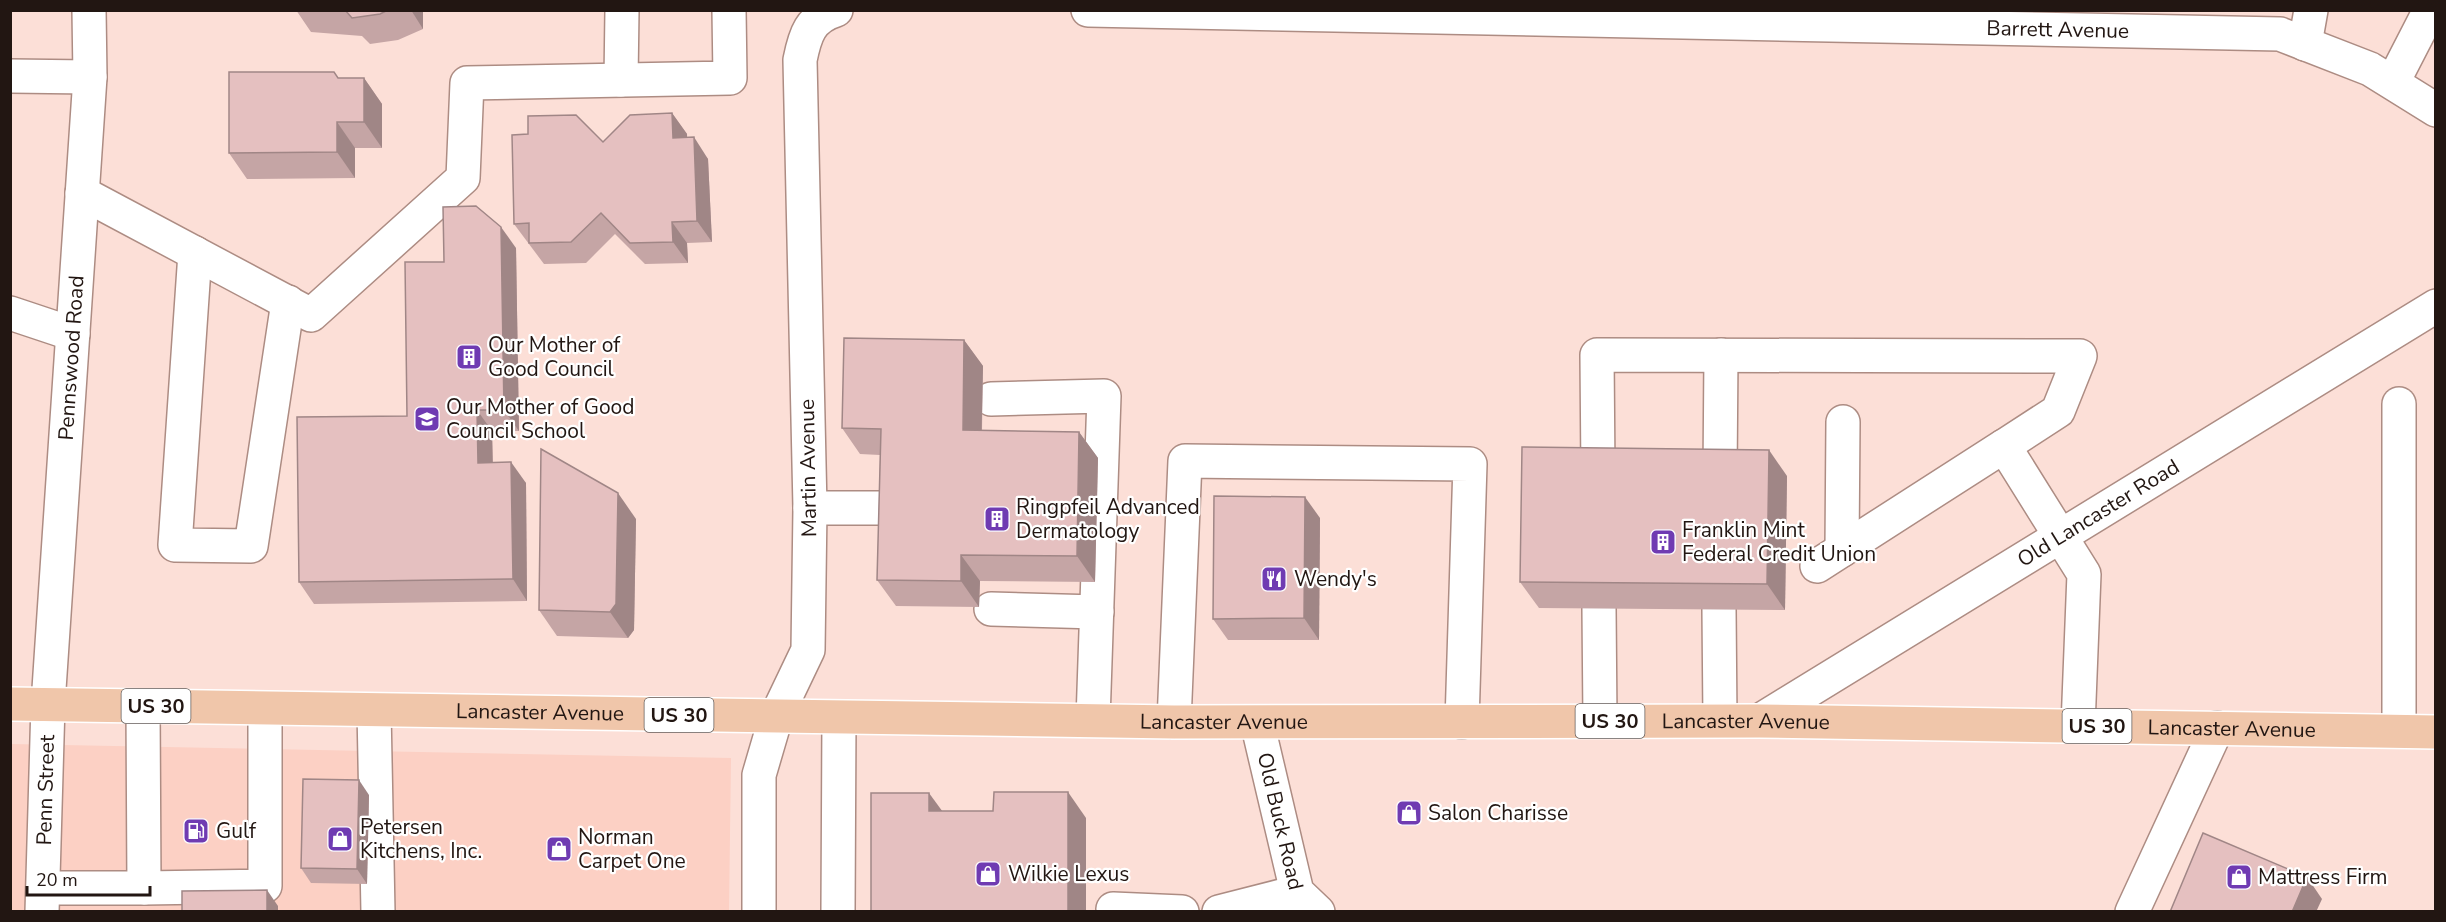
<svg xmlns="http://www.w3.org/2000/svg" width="2446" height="922" viewBox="0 0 2446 922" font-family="'Nunito Sans',sans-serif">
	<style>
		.built { fill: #fcd0c4 }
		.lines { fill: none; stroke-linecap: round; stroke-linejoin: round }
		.minor-casing { stroke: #ad8c83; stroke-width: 36 }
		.highway-casing { stroke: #fff; stroke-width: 36 }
		.minor { stroke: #fff; stroke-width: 33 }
		.highway { stroke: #f0c6aa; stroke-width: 33 }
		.wall { fill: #c5a5a5 }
		.shaded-wall { fill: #a08686 }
		.building { fill: #e5c0c0; stroke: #a08686; stroke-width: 1.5 }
		.labels { text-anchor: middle; stroke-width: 4.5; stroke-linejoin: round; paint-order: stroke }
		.shield { fill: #fff; stroke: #645c59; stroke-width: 1.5 }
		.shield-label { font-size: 20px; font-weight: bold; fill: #221612 }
		.street-label { font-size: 21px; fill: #221612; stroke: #fff }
		.poi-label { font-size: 21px; fill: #221612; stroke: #fff; text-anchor: start }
	</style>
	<rect width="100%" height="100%" fill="#fcdfd7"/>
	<!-- built -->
	<path class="built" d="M11 744 731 758 729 911 11 912Z"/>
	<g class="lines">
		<!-- minor casing -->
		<g class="minor-casing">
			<g id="minor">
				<path id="s1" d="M1088 10 2280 34 2370 69 2436 110"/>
				<path d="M2305 44 2311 10"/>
				<path d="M10 76 90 77"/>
				<path d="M621 80 622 10"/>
				<path d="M2393 82 2430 10"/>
				<path d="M82 193 311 315 463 178 467 83 730 78 729 10"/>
				<path d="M195 253 175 545 251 546 288 302"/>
				<path d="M10 313 73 334"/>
				<path d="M991 399 1104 396 1093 720"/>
				<path d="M2399 404V731"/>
				<path d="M1598 474 1597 355 2080 356 2058 411 2004 446"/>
				<path d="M1720 476 1721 355"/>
				<path d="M810 508H884"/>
				<path d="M1842 550 1843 422"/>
				<path d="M1817 566 2004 446 2084 574 2078 726"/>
				<path d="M1599 608 1600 721"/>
				<path d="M991 609 1097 612"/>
				<path d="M1719 609 1720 721"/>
				<path d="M374 710 378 912"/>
				<path id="s2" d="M1759 721 2436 306"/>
				<path d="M1174 722 1185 461 1470 464 1462 722"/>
				<path id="s3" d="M1257 722 1297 892 1318 912"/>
				<path d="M43 888H144L143 706"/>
				<path d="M144 888 265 886V708"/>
				<path d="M1113 909 1182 912"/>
				<path id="s4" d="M42 912 48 704 90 77 89 10"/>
				<path d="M759 912V775L776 717 808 650 810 508 800 60C805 35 810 18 836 10"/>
				<path d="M838 912 839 718"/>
				<path d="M1219 912 1297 892"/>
				<path d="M2132 912 2217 728"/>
			</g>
		</g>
		<!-- highway casing -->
		<g class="highway-casing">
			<g id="highway">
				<path id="s5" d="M10 704 1174 722 1759 721 2436 732"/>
			</g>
		</g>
		<!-- minor -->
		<use href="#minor" class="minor"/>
		<!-- highway -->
		<use href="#highway" class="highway"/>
	</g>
	<!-- wall -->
	<g class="wall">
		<path d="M296 10H423V29L398 40 370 44 362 36 311 32Z"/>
		<path d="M338 78H364L382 104V148H355V178L247 179 229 153Z"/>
		<path d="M672 113 687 134V138L708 159 712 242 687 243 688 263 645 264 615 234 586 263 544 264 514 224 603 142Z"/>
		<path d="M516 248 519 431H492L493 462 526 483 527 601 314 604 299 582 407 416 444 262Z"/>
		<path d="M964 340 983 366 982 431 1079 432 1098 458 1095 582 980 581 979 607 896 606 877 580 880 455 860 454 842 428Z"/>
		<path d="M1787 476 1785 610 1539 608 1520 582Z"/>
		<path d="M1320 518 1319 640H1228L1213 619Z"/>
		<path d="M636 519 634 630 628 638 557 636 539 610Z"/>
		<path d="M369 795 367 884 311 883 301 868Z"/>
	</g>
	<!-- shaded-wall -->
	<g class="shaded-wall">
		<path d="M411 10H423V29Z"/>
		<path d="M364 78 382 104V148L364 122Z"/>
		<path d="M672 113 687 134 688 159 673 138Z"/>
		<path d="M337 122 355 148V178L337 152Z"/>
		<path d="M694 137 708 159 712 242 697 221Z"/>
		<path d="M672 222 687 243 688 263 673 242Z"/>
		<path d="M501 227 516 248 519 431 504 410Z"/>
		<path d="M964 340 983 366 981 456 963 430Z"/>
		<path d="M477 410 492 431 493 484 478 463Z"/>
		<path d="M1079 432 1098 458 1095 582 1077 556Z"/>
		<path d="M1769 450 1787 476 1785 610 1767 584Z"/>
		<path d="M511 462 526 483 527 601 513 579Z"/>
		<path d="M618 493 636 519 634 630 628 638 610 612Z"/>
		<path d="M1305 497 1320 518 1319 640 1304 618Z"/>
		<path d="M961 555 980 581 979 607 961 581Z"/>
		<path d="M359 780 369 795 367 884 357 869Z"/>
		<path d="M1068 792 1086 818V912H1068Z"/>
		<path d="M929 793 948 819 929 811Z"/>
		<path d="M2307 877 2322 899 2316 912H2292Z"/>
		<path d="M267 890 278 906V912H267Z"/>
	</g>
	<!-- building -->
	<g class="building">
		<path d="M345 10H388L380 14 352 18Z"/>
		<path d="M229 72H334L338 78H364V122H337V152L229 153Z"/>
		<path d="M672 113 673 138 694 137 697 221 672 222 673 242 630 243 601 213 571 242 529 243V223L514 224 512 135 528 134V116L576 115 603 142 630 115Z"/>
		<path d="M476 206 501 227 504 410H477L478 463 511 462 513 579 299 582 297 417 407 416 405 262H444L443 207Z"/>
		<path d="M844 338 964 340 963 430 1079 432 1077 556 961 555V581L877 580 881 429 842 428Z"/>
		<path d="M1522 447 1769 450 1767 584 1520 582Z"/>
		<path d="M541 449 618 493 616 604 610 612 539 610Z"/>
		<path d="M1214 496 1305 497 1304 618 1213 619Z"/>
		<path d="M303 779 359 780 357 869 301 868Z"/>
		<path d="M994 792H1068V912H871V793H929V811H993Z"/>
		<path d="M2203 833 2307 877 2292 912H2170Z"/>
		<path d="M267 890V912H182V891Z"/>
	</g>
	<!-- icons -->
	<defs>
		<g id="building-square" transform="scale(1.35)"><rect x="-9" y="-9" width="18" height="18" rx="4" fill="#6f3bb2" stroke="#fff"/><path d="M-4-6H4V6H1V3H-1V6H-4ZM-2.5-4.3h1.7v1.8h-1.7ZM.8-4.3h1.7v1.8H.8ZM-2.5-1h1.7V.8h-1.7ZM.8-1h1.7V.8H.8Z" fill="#fff"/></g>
		<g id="school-square" transform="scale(1.35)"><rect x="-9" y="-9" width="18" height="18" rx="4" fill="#6f3bb2" stroke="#fff"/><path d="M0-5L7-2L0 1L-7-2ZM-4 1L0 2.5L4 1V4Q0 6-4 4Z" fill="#fff"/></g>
		<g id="restaurant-square" transform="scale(1.35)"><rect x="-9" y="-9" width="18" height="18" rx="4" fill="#6f3bb2" stroke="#fff"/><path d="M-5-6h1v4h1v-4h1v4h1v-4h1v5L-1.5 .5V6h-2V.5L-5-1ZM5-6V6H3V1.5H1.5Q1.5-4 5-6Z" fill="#fff"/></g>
		<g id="shop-square" transform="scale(1.35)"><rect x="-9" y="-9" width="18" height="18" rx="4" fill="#6f3bb2" stroke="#fff"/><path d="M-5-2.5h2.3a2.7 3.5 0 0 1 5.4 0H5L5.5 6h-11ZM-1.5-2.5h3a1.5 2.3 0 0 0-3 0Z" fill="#fff"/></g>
		<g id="fuel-square" transform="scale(1.35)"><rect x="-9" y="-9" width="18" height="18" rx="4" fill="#6f3bb2" stroke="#fff"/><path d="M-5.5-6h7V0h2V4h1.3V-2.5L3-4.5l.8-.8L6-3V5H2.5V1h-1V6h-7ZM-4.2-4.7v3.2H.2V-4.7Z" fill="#fff"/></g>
	</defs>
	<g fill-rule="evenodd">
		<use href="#building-square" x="469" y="357"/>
		<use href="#school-square" x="427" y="419"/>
		<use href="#building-square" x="997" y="519"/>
		<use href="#building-square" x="1663" y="542"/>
		<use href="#restaurant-square" x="1274" y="579"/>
		<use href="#shop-square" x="1409" y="813"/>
		<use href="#fuel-square" x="196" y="831"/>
		<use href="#shop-square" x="340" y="839"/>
		<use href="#shop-square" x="559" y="849"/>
		<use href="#shop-square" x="988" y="874"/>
		<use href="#shop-square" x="2239" y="877"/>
	</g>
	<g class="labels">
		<!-- shield labels -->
		<g class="shield">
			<rect x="121.5" y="689" width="69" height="34" rx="4.5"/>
			<rect x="644.5" y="698" width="69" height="34" rx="4.5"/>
			<rect x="1575.5" y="704" width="69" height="34" rx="4.5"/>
			<rect x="2062.5" y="709" width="69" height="34" rx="4.5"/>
		</g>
		<g class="shield-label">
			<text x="156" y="713">US 30</text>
			<text x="679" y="722">US 30</text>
			<text x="1610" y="728">US 30</text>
			<text x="2097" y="733">US 30</text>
		</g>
		<!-- street labels -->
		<g class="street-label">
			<text dy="7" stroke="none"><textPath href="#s1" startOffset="970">Barrett Avenue</textPath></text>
			<text dy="7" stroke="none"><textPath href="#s4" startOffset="555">Pennswood Road</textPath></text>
			<text transform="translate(808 468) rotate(-91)" y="7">Martin Avenue</text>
			<text dy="7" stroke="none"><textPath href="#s2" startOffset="398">Old Lancaster Road</textPath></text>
			<text dy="7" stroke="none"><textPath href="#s5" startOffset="530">Lancaster Avenue</textPath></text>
			<text dy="7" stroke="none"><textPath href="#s5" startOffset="1214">Lancaster Avenue</textPath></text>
			<text dy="7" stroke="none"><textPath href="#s5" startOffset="1736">Lancaster Avenue</textPath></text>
			<text dy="7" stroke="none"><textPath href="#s5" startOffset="2222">Lancaster Avenue</textPath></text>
			<text dy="7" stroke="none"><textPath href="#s4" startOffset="122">Penn Street</textPath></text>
			<text dy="7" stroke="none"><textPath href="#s3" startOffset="102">Old Buck Road</textPath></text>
		</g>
		<!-- poi labels -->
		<g class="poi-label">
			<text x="488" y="352">Our Mother of<tspan x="488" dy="24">Good Council</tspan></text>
			<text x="446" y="414">Our Mother of Good<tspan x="446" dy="24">Council School</tspan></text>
			<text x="1016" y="514">Ringpfeil Advanced<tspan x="1016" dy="24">Dermatology</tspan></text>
			<text x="1682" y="537">Franklin Mint<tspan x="1682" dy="24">Federal Credit Union</tspan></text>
			<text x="1294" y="586">Wendy's</text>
			<text x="1428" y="820">Salon Charisse</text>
			<text x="360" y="834">Petersen<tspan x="360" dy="24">Kitchens, Inc.</tspan></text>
			<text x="216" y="838">Gulf</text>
			<text x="578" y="844">Norman<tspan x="578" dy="24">Carpet One</tspan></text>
			<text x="1008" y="881">Wilkie Lexus</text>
			<text x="2258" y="884">Mattress Firm</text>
		</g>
	</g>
	<!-- border -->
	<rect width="2446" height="922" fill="none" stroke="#221612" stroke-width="24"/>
	<!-- scale -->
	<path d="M27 886v9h123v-9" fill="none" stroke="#221612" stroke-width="3"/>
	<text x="36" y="886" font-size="18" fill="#221612" stroke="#ffffff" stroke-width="4.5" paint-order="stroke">20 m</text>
</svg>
